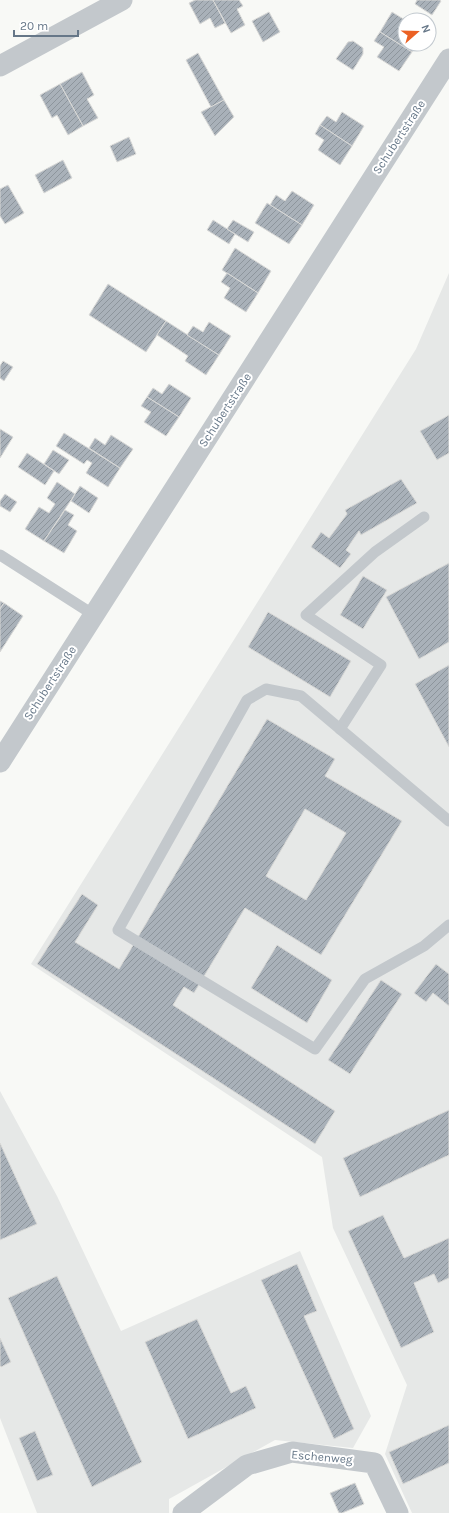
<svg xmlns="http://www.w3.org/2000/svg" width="449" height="1513" viewBox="0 0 449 1513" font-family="Karla,sans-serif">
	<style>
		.built { fill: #e6e8e7 }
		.building { fill: url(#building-hatch); stroke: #dadad8; fill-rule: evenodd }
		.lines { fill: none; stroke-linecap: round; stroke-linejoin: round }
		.lane { stroke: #c3c8cc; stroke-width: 11 }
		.street { stroke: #c3c8cc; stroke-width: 21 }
		.labels { text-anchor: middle; stroke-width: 4; stroke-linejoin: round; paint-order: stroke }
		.street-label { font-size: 12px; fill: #678; stroke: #fff }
	</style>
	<defs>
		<pattern id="building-hatch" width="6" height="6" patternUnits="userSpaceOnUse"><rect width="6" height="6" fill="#a9b1b9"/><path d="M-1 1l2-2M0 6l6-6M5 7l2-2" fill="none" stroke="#8d959c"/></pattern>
	</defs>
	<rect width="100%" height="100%" fill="#f8f9f6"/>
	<!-- built -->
	<g class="built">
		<path d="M449 273V1513H412L385 1454 407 1385 333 1228 322 1157 31 964 416 349Z"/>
		<path d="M0 1091 57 1196 121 1331 300 1251 371 1416 353 1448 275 1440 169 1499V1513H37L0 1418Z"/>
	</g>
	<!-- building -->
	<g class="building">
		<path d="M195 0H213L225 23 215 28 210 18 200 24 189 3Z"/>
		<path d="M213 0H239L243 6 237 9 245 25 231 33Z"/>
		<path d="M417 0H440L441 1 432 15 415 4Z"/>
		<path d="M269 12 280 32 263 42 252 21Z"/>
		<path d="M392 12 405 20V44H416L412 52 380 32Z"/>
		<path d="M380 32 412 52 399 71 377 57 384 47 374 41Z"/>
		<path d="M353 41 363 48V54L353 70 336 59 348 42Z"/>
		<path d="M198 53 224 100 211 107 186 60Z"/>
		<path d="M82 72 94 95 87 99 98 118 83 126 60 84Z"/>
		<path d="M60 84 83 126 68 135 57 115 52 118 40 95Z"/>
		<path d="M224 100 234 117 215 136 201 112Z"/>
		<path d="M342 112 364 126 352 146 320 125 327 116 336 122Z"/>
		<path d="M320 125 352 146 340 165 318 150 324 140 315 134Z"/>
		<path d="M129 137 136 154 117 162 110 146Z"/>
		<path d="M63 160 72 178 44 193 35 175Z"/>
		<path d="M8 185 24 213 5 224 0 216V189Z"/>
		<path d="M292 191 314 205 302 225 270 205 276 195 285 201Z"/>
		<path d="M267 203 302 225 289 244 255 223Z"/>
		<path d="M213 220 235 234 229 244 207 230Z"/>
		<path d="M233 220 254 232 248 242 227 229Z"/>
		<path d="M235 248 271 271 258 293 222 270Z"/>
		<path d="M227 273 258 293 246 312 224 298 230 288 221 282Z"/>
		<path d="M108 284 166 321 146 352 89 315Z"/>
		<path d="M166 321 219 355 206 375 185 361 188 356 157 335Z"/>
		<path d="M209 322 231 336 219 355 187 335 193 326 203 332Z"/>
		<path d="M3 361 13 367 4 381 0 378V366Z"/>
		<path d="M169 384 191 398 179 417 147 397 153 388 162 394Z"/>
		<path d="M147 397 179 417 166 436 144 422 151 412 141 406Z"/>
		<path d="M449 415V453L437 460 420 431Z"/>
		<path d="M0 429 13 437 0 458Z"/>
		<path d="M64 433 120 468 108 487 86 473 92 463 87 460 84 464 56 446Z"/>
		<path d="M111 435 133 449 120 468 89 448 95 438 105 445Z"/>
		<path d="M53 450 69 460 59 474 44 464Z"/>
		<path d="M27 453 54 471 45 485 18 467Z"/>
		<path d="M401 479 417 503 361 535 359 531 346 550 351 554 340 568 311 547 321 532 329 538 347 514 345 510Z"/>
		<path d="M57 482 75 494 44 541 25 529 39 507 49 513 55 504 47 498Z"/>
		<path d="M80 486 98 498 89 513 71 501Z"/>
		<path d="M5 494 17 502 10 512 0 506V501Z"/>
		<path d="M65 510 74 515 68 525 77 531 64 553 44 541Z"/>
		<path d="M449 563V642L419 659 386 597Z"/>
		<path d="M363 576 387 590 363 629 340 615Z"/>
		<path d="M0 601 4 603 0 609Z"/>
		<path d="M4 603 23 616 0 652V609Z"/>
		<path d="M268 612 351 661 330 697 248 647Z"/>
		<path d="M449 665V747L415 684Z"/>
		<path d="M267 719 335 759 325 776 402 821 321 955 245 908 194 993 184 987 173 1005 335 1111 315 1144 37 964 82 894 98 905 75 942 119 969ZM305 809 346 833 306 900 266 876Z"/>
		<path d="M277 945 332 980 307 1023 251 988Z"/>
		<path d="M436 964 449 974V1006L433 993 426 1002 414 993Z"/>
		<path d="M381 980 402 994 350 1074 328 1060Z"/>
		<path d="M449 1110V1155L360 1197 343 1158Z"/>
		<path d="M0 1143 37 1224 0 1240Z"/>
		<path d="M383 1215 404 1258 449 1238V1278L438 1283 434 1274 414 1283 434 1332 401 1348 348 1231Z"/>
		<path d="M297 1264 317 1311 304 1316 354 1429 334 1439 261 1280Z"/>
		<path d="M57 1276 142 1462 92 1487 8 1298Z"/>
		<path d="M197 1319 231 1393 246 1386 256 1408 188 1439 145 1342Z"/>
		<path d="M0 1338 11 1362 1 1367 0 1366Z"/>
		<path d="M449 1425V1463L403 1484 389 1452Z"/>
		<path d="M35 1431 53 1475 37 1481 19 1438Z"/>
		<path d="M355 1483 364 1504 342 1513H339L330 1493Z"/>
	</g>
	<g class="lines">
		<!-- lane -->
		<g class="lane">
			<path d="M0 555 94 615"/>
			<path d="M340 729 381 665 306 615 375 552 424 517"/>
			<path d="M449 821 301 696 266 689 247 700 118 930 315 1049 365 979 424 946 449 925"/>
		</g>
		<!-- street -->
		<g class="street">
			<path d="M0 66 122 0"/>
			<path d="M0 762 449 59"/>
			<path d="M183 1513 247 1465 292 1452 374 1463 398 1513"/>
		</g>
	</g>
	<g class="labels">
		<!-- street labels -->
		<g class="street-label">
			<text transform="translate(399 137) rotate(-57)" y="4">Schubertstraße</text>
			<text transform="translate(225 410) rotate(-57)" y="4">Schubertstraße</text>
			<text transform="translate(50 683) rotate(-57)" y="4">Schubertstraße</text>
			<text transform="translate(322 1457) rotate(5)" y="4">Eschenweg</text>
		</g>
	</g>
	<!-- north arrow -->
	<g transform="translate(417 32) rotate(70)"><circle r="19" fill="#ffffff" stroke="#c2c9cf"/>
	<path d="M0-3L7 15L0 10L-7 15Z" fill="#eb6124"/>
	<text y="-6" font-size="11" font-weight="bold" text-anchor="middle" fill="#667788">N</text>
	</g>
	<!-- scale -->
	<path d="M14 30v6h64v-6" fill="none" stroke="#667788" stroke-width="2"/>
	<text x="20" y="30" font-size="12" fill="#667788" stroke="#ffffff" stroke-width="3" paint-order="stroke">20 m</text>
</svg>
